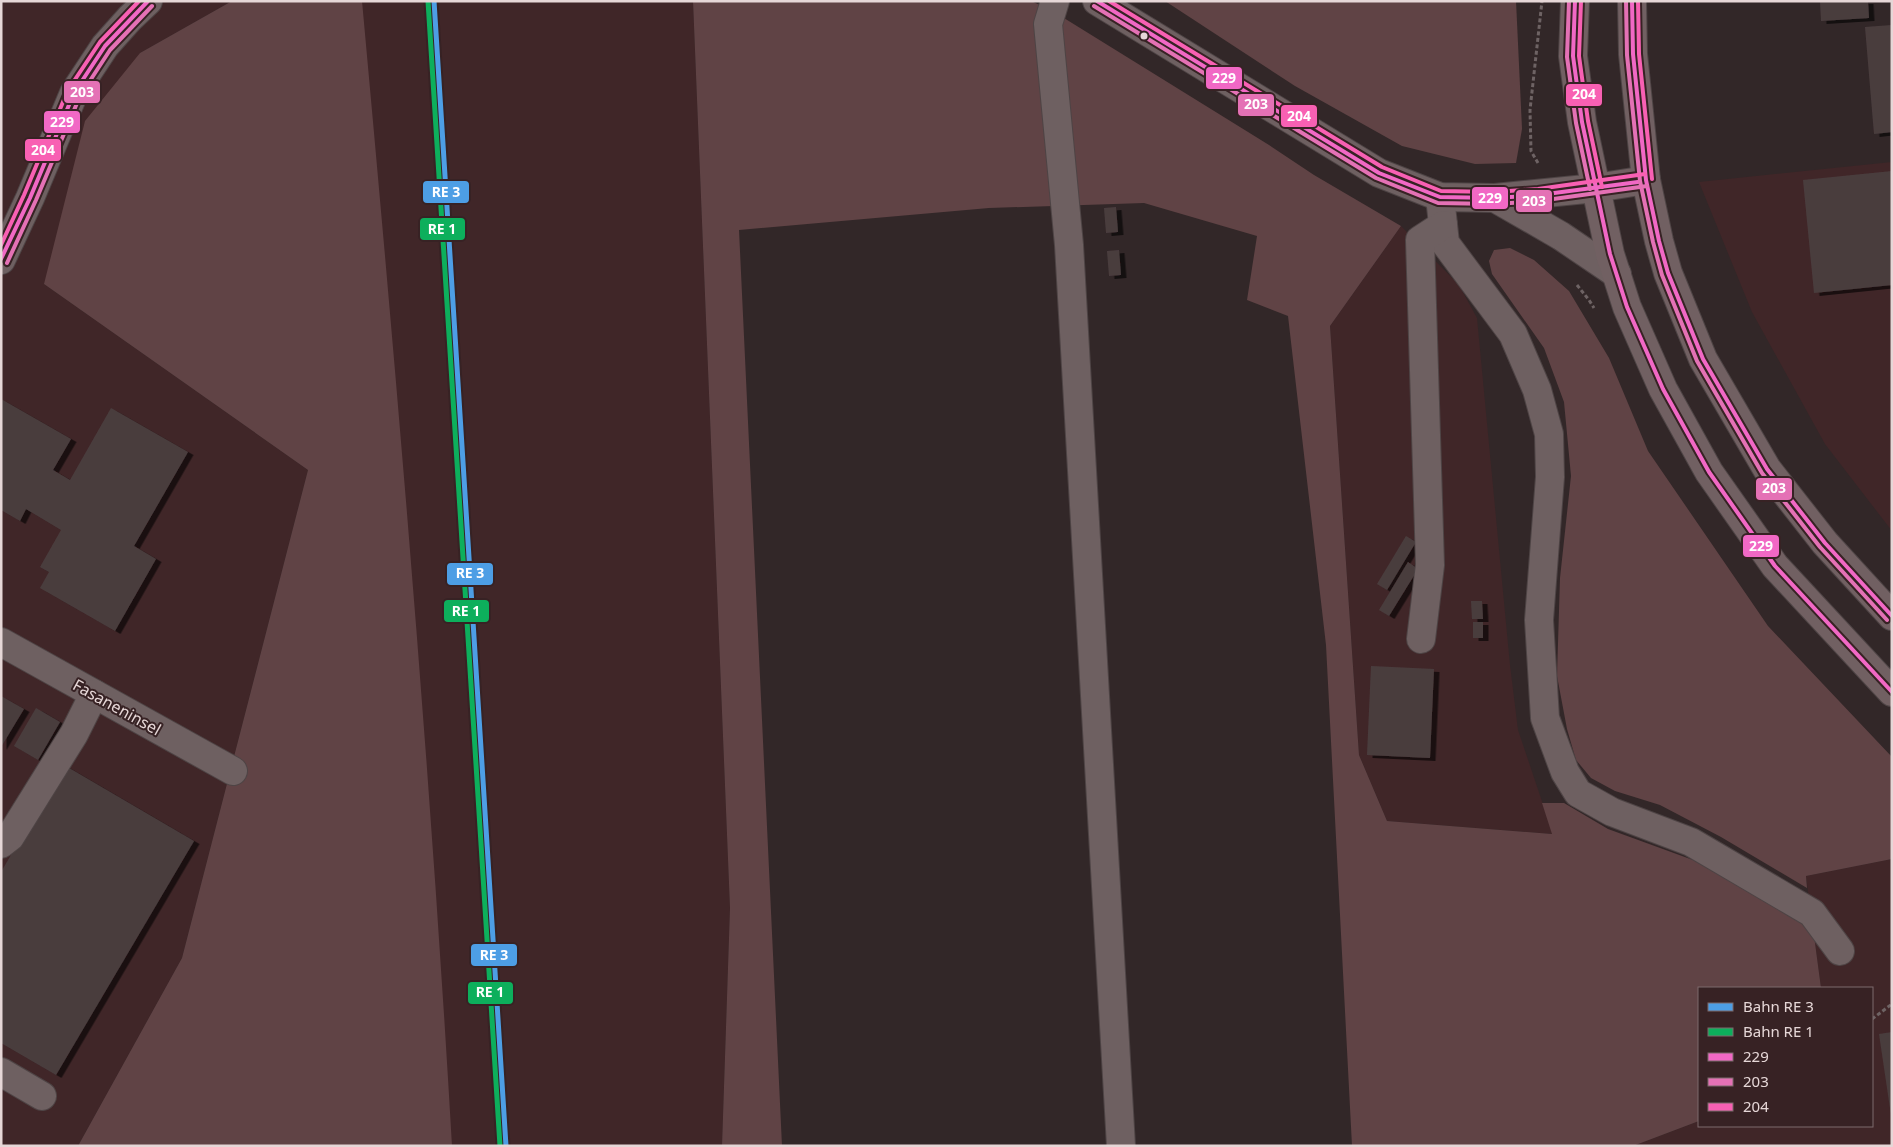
<svg xmlns="http://www.w3.org/2000/svg" width="1893" height="1147" viewBox="0 0 1893 1147" font-family="'Noto Sans',sans-serif">
	<style>
		.built { fill: #402628 }
		.green { fill: #604345 }
		.building { fill: #4a3d3e; filter: url(#shadow) }
		.lines { fill: none; stroke-linecap: round; stroke-linejoin: round }
		.minor-casing { stroke: #4e4445; stroke-width: 30 }
		.major-casing { stroke: #4e4445; stroke-width: 30 }
		.path { stroke: #6e6364; stroke-width: 3; stroke-dasharray: 4 2.5; stroke-linecap: butt }
		.minor { stroke: #6e6061; stroke-width: 28 }
		.major { stroke: #716062; stroke-width: 28 }
		.bus-1-casing { stroke: #372224; stroke-width: 8 }
		.bus-2-casing { stroke: #372224; stroke-width: 8 }
		.bus-3-casing { stroke: #372224; stroke-width: 8 }
		.bus-1 { stroke: #f168c5; stroke-width: 4 }
		.bus-2 { stroke: #e471b5; stroke-width: 4 }
		.bus-3 { stroke: #f860b3; stroke-width: 4 }
		.rail-1-casing { stroke: #372224; stroke-width: 9 }
		.rail-2-casing { stroke: #372224; stroke-width: 9 }
		.rail-1 { stroke: #4d9ee5; stroke-width: 5 }
		.rail-2 { stroke: #0daf5c; stroke-width: 5 }
		.bus-dot { fill: #e6d7d7; stroke: #372224; stroke-width: 2 }
		.labels { text-anchor: middle; stroke-width: 4; stroke-linejoin: round; paint-order: stroke }
		.street-label { font-size: 16px; fill: #e6d7d7; stroke: #372224 }
		.line-badge { stroke: #372224; stroke-width: 2 }
		.badge-label { font-size: 14px; text-anchor: middle; font-weight: bold; fill: #fff }
	</style>
	<defs>
		<filter id="shadow"><feDropShadow dx="5.5" dy="3" stdDeviation="0" flood-color="#0009"/></filter>
	</defs>
	<rect width="100%" height="100%" fill="#322728"/>
	<!-- built -->
	<g class="built">
		<path d="M1 1H232L140 53 44 284 308 470 182 958 78 1146H1Z"/>
		<path d="M349 1H693L730 908 722 1146H426Z"/>
		<path d="M1892 162V531L1825 444 1752 312 1699 182Z"/>
		<path d="M1401 226 1459 285 1477 318 1510 665 1518 730 1553 834 1387 821 1359 755 1330 326Z"/>
		<path d="M1892 859V1146H1633L1699 1121V1126H1872V988H1821L1806 876Z"/>
	</g>
	<!-- green -->
	<g class="green">
		<path d="M232 1H362C397 382 430 764 452 1146H78L182 958 308 470 44 284 85 121 140 53Z"/>
		<path d="M693 1H1031L1051 10 1269 145 1314 175 1401 226 1330 326 1359 755 1387 821 1552 834 1542 803H1564L1608 829 1693 860 1813 928 1821 988H1699V1121L1633 1146H1352L1326 645 1288 316 1247 300 1257 236 1144 203 989 208 739 230 782 1146H722L730 908Z"/>
		<path d="M1165 1H1516L1522 129 1516 163 1475 164 1402 146 1295 86Z"/>
		<path d="M1510 248 1534 260 1569 291 1609 358 1648 451 1768 626 1892 757V859L1806 876 1807 888 1721 837 1660 805 1615 791 1591 778 1576 760 1567 729 1557 676 1560 578 1571 476 1564 402 1544 348 1492 274 1489 261 1494 250Z"/>
	</g>
	<!-- building -->
	<g class="building">
		<path d="M1820 1H1868L1869 18 1821 21Z"/>
		<path d="M1892 25V132L1874 134 1865 27Z"/>
		<path d="M1892 171V285L1814 293 1803 180Z"/>
		<path d="M1116 207 1118 232 1106 233 1104 208Z"/>
		<path d="M1119 250 1121 275 1109 276 1107 251Z"/>
		<path d="M1 399 71 439 53 470 70 480 111 408 188 452 134 546 156 559 115 631 40 588 49 572 40 567 61 530 26 509 20 521 1 510Z"/>
		<path d="M1406 536 1416 542 1387 590 1377 584Z"/>
		<path d="M1408 562 1418 569 1389 616 1379 610Z"/>
		<path d="M1471 601H1482L1483 619H1472Z"/>
		<rect x="1473" y="622" width="10" height="16"/>
		<path d="M1371 666 1434 669 1430 758 1367 755Z"/>
		<path d="M1 696 24 709 1 747Z"/>
		<path d="M36 708 60 722 38 760 14 746Z"/>
		<path d="M64 765 194 841 56 1075 1 1043V872Z"/>
		<path d="M1892 1032V1115H1891L1879 1034Z"/>
	</g>
	<g class="lines">
		<!-- minor casing -->
		<g class="minor-casing">
			<g id="minor">
				<path d="M1055 1 1048 24 1069 245 1121 1146"/>
				<path d="M1097 1 1379 173 1440 197 1495 198 1596 188"/>
				<path d="M1440 197 1445 243 1513 334 1537 390 1549 434 1550 477 1539 620 1545 718 1565 772 1578 793 1612 812 1691 842 1812 913 1840 951"/>
				<path d="M1495 198 1561 236 1617 274"/>
				<path d="M1 260 30 198 74 93 105 46 130 18 148 1"/>
				<path d="M1421 639 1430 565 1420 240 1443 225"/>
				<path d="M1 642 233 771"/>
				<path d="M1 844 10 837 74 734 94 694"/>
				<path d="M1 1072 42 1096"/>
			</g>
		</g>
		<!-- major casing -->
		<g class="major-casing">
			<g id="major">
				<path d="M1575 1 1573 56 1582 122 1610 254 1627 307 1663 389 1709 472 1775 566 1892 692"/>
				<path d="M1632 1 1633 54 1646 180 1659 241 1668 273 1703 359 1767 469 1825 543 1892 616"/>
				<path d="M1596 188 1646 180"/>
			</g>
		</g>
		<!-- path -->
		<g class="path">
			<path d="M1538 163 1531 151 1530 110 1542 1"/>
			<path d="M1577 285 1589 300 1594 308"/>
			<path d="M1872 1019 1892 1004"/>
		</g>
		<!-- minor -->
		<use href="#minor" class="minor"/>
		<!-- major -->
		<use href="#major" class="major"/>
		<!-- bus-1 casing -->
		<g class="bus-1-casing">
			<g id="bus-1">
				<path d="M1097 1 1379 173 1440 197 1495 198 1539 195 1638 182"/>
				<path d="M1575 1 1573 56 1582 122 1610 254 1627 307 1663 389 1709 472 1775 566 1892 692"/>
				<path d="M1632 1 1633 54 1646 180 1659 241 1668 273 1703 359 1767 469 1825 543 1892 616"/>
				<path d="M1 259 30 198 74 93 105 46 148 1"/>
			</g>
		</g>
		<!-- bus-2 casing -->
		<g class="bus-2-casing">
			<g id="bus-2">
				<path d="M1569 1 1567 57 1576 123 1590 189"/>
				<path d="M1626 1 1627 55 1640 181 1653 242 1662 275 1697 361 1762 473 1820 547 1887 620"/>
				<path d="M1094 6 1376 178 1438 203 1495 204 1539 201 1647 186"/>
				<path d="M7 263 36 200 80 96 110 50 152 6"/>
			</g>
		</g>
		<!-- bus-3 casing -->
		<g class="bus-3-casing">
			<g id="bus-3">
				<path d="M1109 1 1382 167 1441 191 1495 192 1538 189 1645 174"/>
				<path d="M1581 1 1579 56 1588 121 1602 187"/>
				<path d="M1638 1 1639 54 1652 179"/>
				<path d="M1 245 24 195 68 90 100 42 139 1"/>
			</g>
		</g>
		<!-- bus-1 -->
		<use href="#bus-1" class="bus-1"/>
		<!-- bus-2 -->
		<use href="#bus-2" class="bus-2"/>
		<!-- bus-3 -->
		<use href="#bus-3" class="bus-3"/>
		<!-- rail-1 casing -->
		<g class="rail-1-casing">
			<path id="rail-1" d="M434 1 506 1146"/>
		</g>
		<!-- rail-2 casing -->
		<g class="rail-2-casing">
			<path id="rail-2" d="M428 1 500 1146"/>
		</g>
		<!-- rail-1 -->
		<use href="#rail-1" class="rail-1"/>
		<!-- rail-2 -->
		<use href="#rail-2" class="rail-2"/>
	</g>
	<!-- markers -->
	<circle class="bus-dot" cx="1144" cy="36" r="4.5"/>
	<g class="labels">
		<!-- street labels -->
		<g class="street-label">
			<text transform="translate(117 707) rotate(29)" y="6">Fasaneninsel</text>
		</g>
	</g>
	<g class="line-badge">
		<rect x="1205" y="66" width="38" height="24" rx="5" fill="#f168c5"/>
		<rect x="63" y="80" width="38" height="24" rx="5" fill="#e471b5"/>
		<rect x="1565" y="83" width="38" height="24" rx="5" fill="#f860b3"/>
		<rect x="1237" y="93" width="38" height="24" rx="5" fill="#e471b5"/>
		<rect x="1280" y="104" width="38" height="24" rx="5" fill="#f860b3"/>
		<rect x="43" y="110" width="38" height="24" rx="5" fill="#f168c5"/>
		<rect x="24" y="138" width="38" height="24" rx="5" fill="#f860b3"/>
		<rect x="422" y="180" width="48" height="24" rx="5" fill="#4d9ee5"/>
		<rect x="1471" y="186" width="38" height="24" rx="5" fill="#f168c5"/>
		<rect x="1515" y="189" width="38" height="24" rx="5" fill="#e471b5"/>
		<rect x="419" y="217" width="47" height="24" rx="5" fill="#0daf5c"/>
		<rect x="1755" y="477" width="38" height="24" rx="5" fill="#e471b5"/>
		<rect x="1742" y="534" width="38" height="24" rx="5" fill="#f168c5"/>
		<rect x="446" y="562" width="48" height="24" rx="5" fill="#4d9ee5"/>
		<rect x="443" y="599" width="47" height="24" rx="5" fill="#0daf5c"/>
		<rect x="470" y="943" width="48" height="24" rx="5" fill="#4d9ee5"/>
		<rect x="467" y="981" width="47" height="24" rx="5" fill="#0daf5c"/>
	</g>
	<g class="badge-label">
		<text x="1224" y="83">229</text>
		<text x="82" y="97">203</text>
		<text x="1584" y="99">204</text>
		<text x="1256" y="109">203</text>
		<text x="1299" y="121">204</text>
		<text x="62" y="127">229</text>
		<text x="43" y="155">204</text>
		<text x="446" y="197">RE 3</text>
		<text x="1490" y="203">229</text>
		<text x="1534" y="206">203</text>
		<text x="442" y="234">RE 1</text>
		<text x="1774" y="493">203</text>
		<text x="1761" y="551">229</text>
		<text x="470" y="578">RE 3</text>
		<text x="466" y="616">RE 1</text>
		<text x="494" y="960">RE 3</text>
		<text x="490" y="997">RE 1</text>
	</g>
	<!-- border -->
	<rect width="1893" height="1147" fill="none" stroke="#e6d7d7" stroke-width="5"/>
	<!-- legend -->
	<rect x="1698" y="987" width="175" height="140" fill="#372224" stroke="#7d6a6c"/>
	<rect x="1708" y="1003" width="25" height="8" fill="#4d9ee5" stroke="#7d6a6c"/>
	<text x="1743" y="1012" font-size="15" fill="#e6d7d7">Bahn RE 3</text>
	<rect x="1708" y="1028" width="25" height="8" fill="#0daf5c" stroke="#7d6a6c"/>
	<text x="1743" y="1037" font-size="15" fill="#e6d7d7">Bahn RE 1</text>
	<rect x="1708" y="1053" width="25" height="8" fill="#f168c5" stroke="#7d6a6c"/>
	<text x="1743" y="1062" font-size="15" fill="#e6d7d7">229</text>
	<rect x="1708" y="1078" width="25" height="8" fill="#e471b5" stroke="#7d6a6c"/>
	<text x="1743" y="1087" font-size="15" fill="#e6d7d7">203</text>
	<rect x="1708" y="1103" width="25" height="8" fill="#f860b3" stroke="#7d6a6c"/>
	<text x="1743" y="1112" font-size="15" fill="#e6d7d7">204</text>
</svg>
